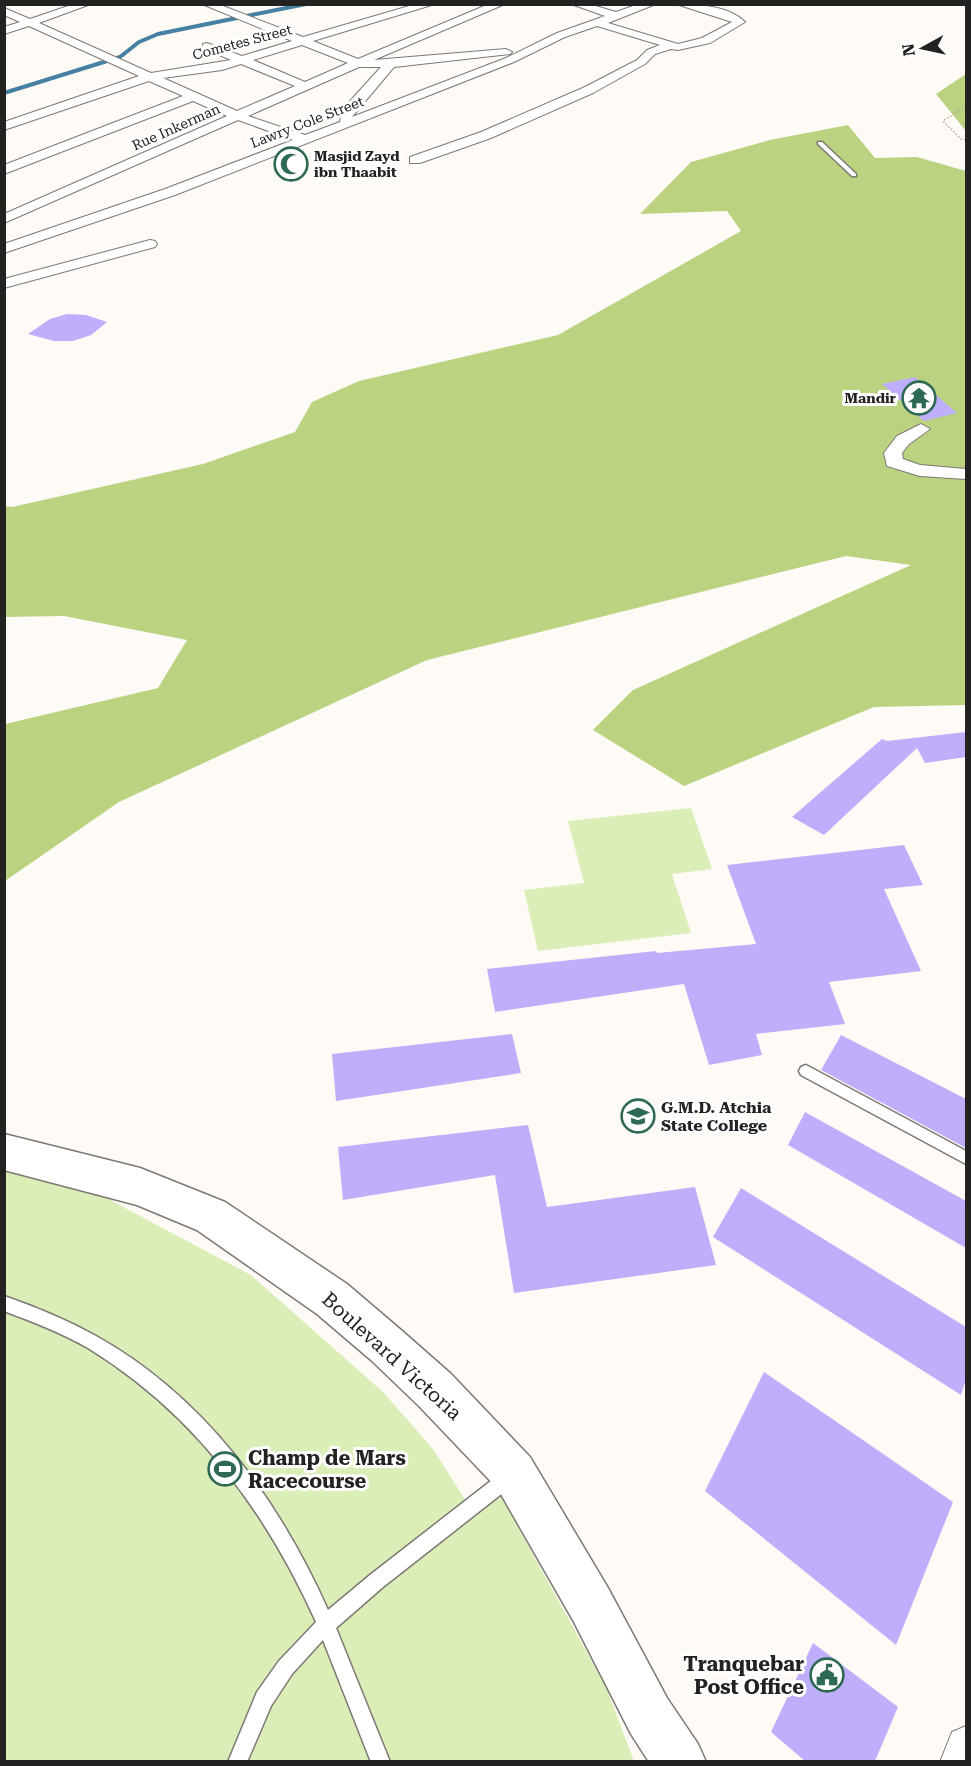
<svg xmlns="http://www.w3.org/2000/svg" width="971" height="1766" viewBox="0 0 971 1766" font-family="'Roboto Serif',serif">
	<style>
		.green { fill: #dceeb7 }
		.forest { fill: #bbd381 }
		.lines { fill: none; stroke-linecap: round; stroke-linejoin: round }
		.stream { stroke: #4680a2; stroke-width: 4 }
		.building { fill: #bfaefc }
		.lane-casing { stroke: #7d7874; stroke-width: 3 }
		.street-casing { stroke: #7d7874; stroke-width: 2 }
		.secondary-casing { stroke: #7d7874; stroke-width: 3 }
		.path { stroke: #aca8a5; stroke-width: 1.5; stroke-dasharray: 1.5 2; stroke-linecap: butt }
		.lane { fill: #fff; fill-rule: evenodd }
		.street { fill: #fff; fill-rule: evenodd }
		.secondary { fill: #fff; fill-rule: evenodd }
		.labels { text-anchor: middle; stroke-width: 6; stroke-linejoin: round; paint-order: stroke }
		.far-street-label { font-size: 14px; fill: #242220; stroke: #fff }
		.far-poi-label { font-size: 14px; font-weight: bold; fill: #242220; stroke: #fff; text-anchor: start }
		.poi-label { font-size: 16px; font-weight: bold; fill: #242220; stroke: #fff; text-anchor: start }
		.near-street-label { font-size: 20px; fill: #242220; stroke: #fff }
		.near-poi-label { font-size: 20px; font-weight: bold; fill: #242220; stroke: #fff; text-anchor: start }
	</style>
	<rect width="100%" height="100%" fill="#fefaf6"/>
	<!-- green -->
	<g class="green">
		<path d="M691 808 712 869 672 874 691 933 538 951 524 890 584 883 568 821Z"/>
		<path d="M5 1171 18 1172 95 1192 251 1275 383 1392 433 1449 471 1509 497 1489 606 1687 634 1761 5 1762Z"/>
	</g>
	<!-- forest -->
	<g class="forest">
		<path d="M966 74V131L936 94Z"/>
		<path d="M848 125 875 158 917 157 966 171V705L874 707 684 786 593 730 633 690 911 565 846 556 427 660 119 802 5 881V724L158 688 187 640 64 616 5 617V506L12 507 203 464 295 432 312 402 359 381 558 335 741 231 727 211 640 214 691 162 770 140Z"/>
	</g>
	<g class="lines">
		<!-- stream -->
		<path class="stream" d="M4 93 120 57 139 42 158 34 306 4"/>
	</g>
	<!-- building -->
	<g class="building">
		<path d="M67 314 86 315 107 322 91 335 73 341H54L28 334 50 319Z"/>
		<path d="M915 377 957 413 924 421 882 384Z"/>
		<path d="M966 732V757L925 763 917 748 824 835 792 817 882 739 887 741Z"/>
		<path d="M904 845 923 885 884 889 921 971 829 982 845 1024 756 1034 762 1055 709 1065 684 984 495 1012 487 969 656 951 657 953 756 944 727 865Z"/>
		<path d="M512 1034 521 1073 336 1101 332 1054Z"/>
		<path d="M841 1035 966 1099V1148L821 1070Z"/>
		<path d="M805 1112 966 1201V1248L788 1145Z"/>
		<path d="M528 1125 547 1207 695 1187 716 1265 514 1293 495 1175 343 1200 338 1147Z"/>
		<path d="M741 1188 966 1327V1379L961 1395 713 1237Z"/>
		<path d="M764 1372 953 1502 896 1645 705 1491Z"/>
		<path d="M813 1643 898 1707 875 1761H805L771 1732Z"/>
	</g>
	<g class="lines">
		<!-- lane casing -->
		<g class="lane-casing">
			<g id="lane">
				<path d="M818 142H822L856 174V176H852L818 144Z"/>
				<path d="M806 1065 966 1151V1164L801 1075 799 1071 801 1067Z"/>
				<path d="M4 1296C36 1307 67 1320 96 1336 204 1396 279 1500 328 1610L370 1575 501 1473 507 1471 513 1473 515 1479 513 1485 383 1587 336 1628 390 1762H371L323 1640 292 1674 271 1706 247 1762H228L257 1692 279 1661 316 1622C266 1511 194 1413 88 1348 62 1333 33 1322 4 1311Z"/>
			</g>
		</g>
		<!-- street casing -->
		<g class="street-casing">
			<g id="street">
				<path d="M74 4H91L39 23 151 73 231 60 203 48V44L207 43 242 56 292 41 202 4H218L303 37 416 4H435L313 41 358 59 489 4H505L374 60 506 49 512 52 510 54 394 67 352 117 506 58 557 33 605 16 571 4H589L616 12 639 4H656L608 23 678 44 702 38 732 22 676 4C697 4 730 6 745 22L710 43 678 50 671 49 655 54 645 64 593 93 491 138 420 163H410V157L481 132 585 87 637 60 647 50 660 45 597 26 565 37 514 62 175 195 4 253V244L165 189 293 140 238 120 4 223V214L227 116 193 101 4 174V165L183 96 149 81 4 130V122L139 76 29 26 4 34V27L20 22 4 15V8L30 19ZM302 45 348 63 305 82 253 60ZM241 64 295 86 237 111 163 78 222 70ZM359 67H381L342 110 340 122 305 135 248 116Z"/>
				<path d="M150 240 155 241 157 244 155 247 4 288V279Z"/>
				<path d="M921 424 930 429 909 444 902 453 903 459 920 465 966 469V479L920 476 887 466 884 453 897 436Z"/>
				<path d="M966 1726V1762H940L952 1732Z"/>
			</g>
		</g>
		<!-- secondary casing -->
		<g class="secondary-casing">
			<path id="secondary" d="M4 1134 140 1168 225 1202 347 1284 401 1330 451 1374 530 1457 608 1588 667 1698 698 1744 706 1762H649L631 1734 574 1622 498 1489 419 1406 371 1360 317 1314 197 1230 137 1205 4 1170Z"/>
		</g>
		<!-- path -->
		<path class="path" d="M966 106 943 121 961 139 966 140"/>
		<!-- lane -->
		<use href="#lane" class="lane"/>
		<!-- street -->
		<use href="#street" class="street"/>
		<!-- secondary -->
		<use href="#secondary" class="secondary"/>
	</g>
	<!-- icons -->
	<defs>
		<g id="mosque-ring" transform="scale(1.725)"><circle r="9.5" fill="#fff" stroke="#2e6953" stroke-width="1.5"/><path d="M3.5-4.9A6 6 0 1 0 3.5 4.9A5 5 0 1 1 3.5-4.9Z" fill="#2e6953"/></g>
		<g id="temple-ring" transform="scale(1.725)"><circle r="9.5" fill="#fff" stroke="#2e6953" stroke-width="1.5"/><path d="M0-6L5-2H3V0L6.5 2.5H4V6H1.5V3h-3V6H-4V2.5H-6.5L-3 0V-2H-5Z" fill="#2e6953"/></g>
		<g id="school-ring" transform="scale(1.725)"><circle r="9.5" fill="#fff" stroke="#2e6953" stroke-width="1.5"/><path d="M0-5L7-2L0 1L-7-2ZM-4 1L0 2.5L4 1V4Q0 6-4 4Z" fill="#2e6953"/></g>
		<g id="stadium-ring" transform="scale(1.725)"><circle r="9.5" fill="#fff" stroke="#2e6953" stroke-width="1.5"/><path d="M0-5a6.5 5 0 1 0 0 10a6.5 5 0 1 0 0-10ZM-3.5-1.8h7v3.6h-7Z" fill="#2e6953"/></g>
		<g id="civic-ring" transform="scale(1.725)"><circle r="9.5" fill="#fff" stroke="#2e6953" stroke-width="1.5"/><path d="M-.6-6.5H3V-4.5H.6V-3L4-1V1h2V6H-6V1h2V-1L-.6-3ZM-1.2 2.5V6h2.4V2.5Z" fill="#2e6953"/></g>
	</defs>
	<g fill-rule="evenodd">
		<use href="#mosque-ring" x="291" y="164"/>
		<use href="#temple-ring" x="919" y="398"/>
		<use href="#school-ring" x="638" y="1116"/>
		<use href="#stadium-ring" x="225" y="1469"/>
		<use href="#civic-ring" x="827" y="1675"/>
	</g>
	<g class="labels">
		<!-- far-street labels -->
		<g class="far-street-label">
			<text transform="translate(242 42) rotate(-15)" y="5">Cometes Street</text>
			<text transform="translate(307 122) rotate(-21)" y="5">Lawry Cole Street</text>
			<text transform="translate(176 127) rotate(-24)" y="5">Rue Inkerman</text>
		</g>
		<!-- far-poi labels -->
		<g class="far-poi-label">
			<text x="314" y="161">Masjid Zayd<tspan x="314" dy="16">ibn Thaabit</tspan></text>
			<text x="896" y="403" text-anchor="end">Mandir</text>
		</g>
		<!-- poi labels -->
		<g class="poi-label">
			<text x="661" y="1113">G.M.D. Atchia<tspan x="661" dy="18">State College</tspan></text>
		</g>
		<!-- near-street labels -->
		<g class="near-street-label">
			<text transform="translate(392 1356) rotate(42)" y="7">Boulevard Victoria</text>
		</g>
		<!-- near-poi labels -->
		<g class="near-poi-label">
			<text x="248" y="1465">Champ de Mars<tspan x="248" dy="23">Racecourse</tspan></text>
			<text x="804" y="1671" text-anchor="end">Tranquebar<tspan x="804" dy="23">Post Office</tspan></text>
		</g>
	</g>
	<!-- border -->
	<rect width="971" height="1766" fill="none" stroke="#242220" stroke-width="12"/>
	<!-- north arrow -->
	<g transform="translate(923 48) rotate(262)" stroke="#ffffff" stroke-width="4.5" paint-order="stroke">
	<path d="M0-4.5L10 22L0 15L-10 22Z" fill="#242220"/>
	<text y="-9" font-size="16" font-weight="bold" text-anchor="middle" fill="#242220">N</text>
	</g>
</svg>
